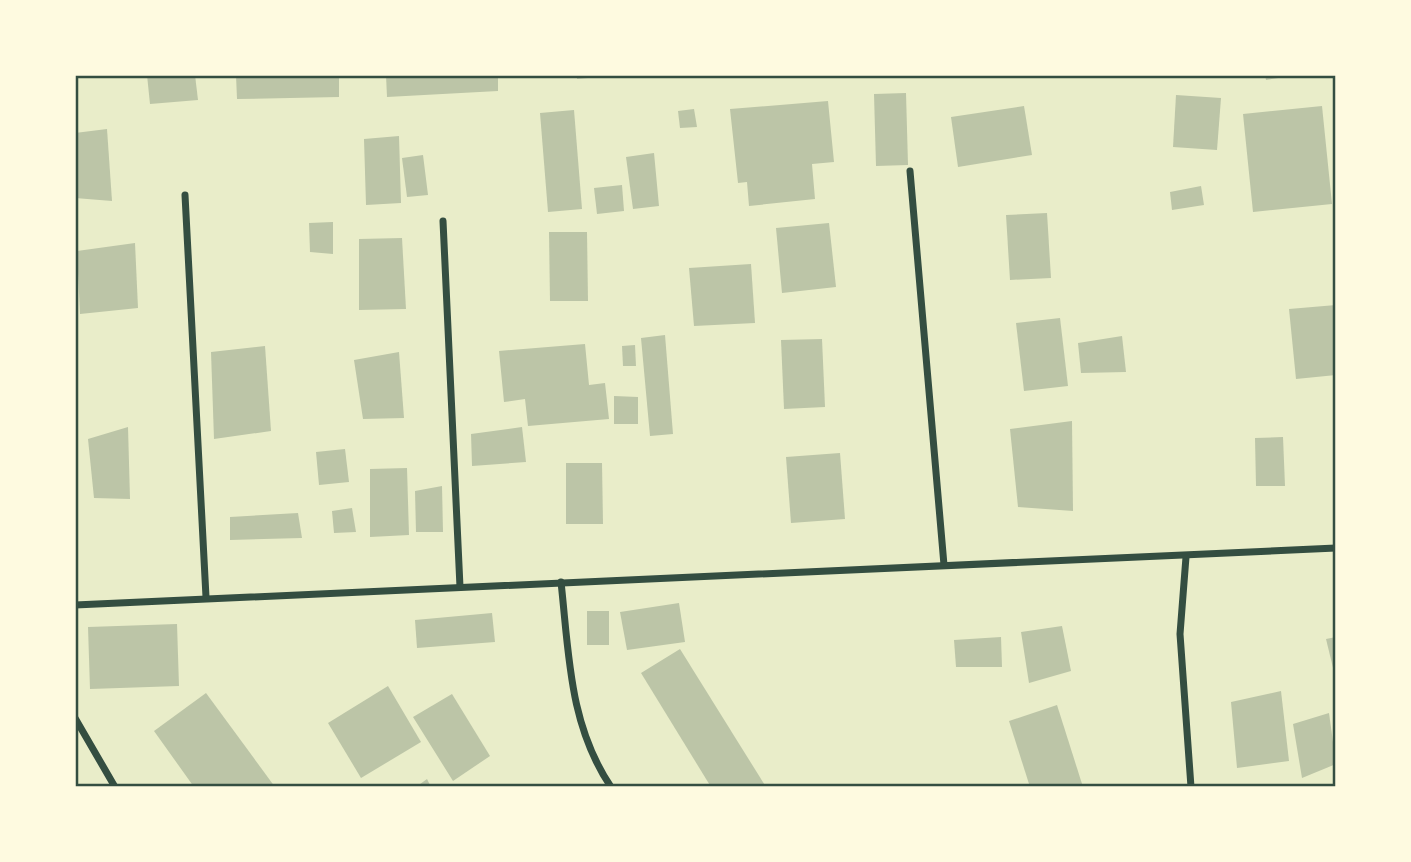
<svg xmlns="http://www.w3.org/2000/svg" width="1411" height="862" viewBox="0 0 1411 862" font-family="Inter,sans-serif">
	<style>
		.building { fill: #bcc5a7 }
		.lines { fill: none; stroke-linecap: round; stroke-linejoin: round }
		.minor { stroke: #344e41; stroke-width: 7 }
		.neatline { fill: none; stroke: #344e41; stroke-width: 2.5 }
	</style>
	<rect width="100%" height="100%" fill="#e9edc9"/>
	<!-- building -->
	<g class="building">
		<path d="M147 75H195L198 100 150 104Z"/>
		<path d="M236 75H339V97L237 99Z"/>
		<path d="M386 75H498V91L387 97Z"/>
		<path d="M577 75H599V77L577 79Z"/>
		<path d="M1265 75H1285V77L1266 80Z"/>
		<path d="M906 93 908 165 876 166 874 94Z"/>
		<path d="M1176 95 1221 98 1217 150 1173 147Z"/>
		<path d="M828 101 834 162 812 164 815 199 749 206 747 182 738 183 730 109Z"/>
		<path d="M1024 106 1032 155 958 167 951 117Z"/>
		<path d="M1322 106 1332 204 1253 212 1243 114Z"/>
		<path d="M694 109 697 127 680 128 678 111Z"/>
		<path d="M574 110 582 209 548 212 540 113Z"/>
		<path d="M107 129 112 201 75 198V133Z"/>
		<path d="M399 136 401 203 366 205 364 139Z"/>
		<path d="M654 153 659 206 633 209 626 157Z"/>
		<path d="M423 155 428 195 407 197 402 158Z"/>
		<path d="M622 185 624 211 597 214 594 188Z"/>
		<path d="M1201 186 1204 205 1172 210 1170 192Z"/>
		<path d="M1047 213 1051 278 1010 280 1006 215Z"/>
		<path d="M333 222V254L310 252 309 223Z"/>
		<path d="M829 223 836 287 782 293 776 228Z"/>
		<path d="M549 232H587L588 301H550Z"/>
		<path d="M402 238 406 309 359 310V239Z"/>
		<path d="M135 243 138 308 80 314 77 251Z"/>
		<path d="M751 264 755 323 694 326 689 268Z"/>
		<path d="M1336 305V375L1296 379 1289 309Z"/>
		<path d="M1060 318 1068 386 1024 391 1016 323Z"/>
		<path d="M665 335 673 434 650 436 641 338Z"/>
		<path d="M1122 336 1126 372 1081 373 1078 343Z"/>
		<path d="M822 339 825 407 784 409 781 340Z"/>
		<path d="M585 344 589 385 605 383 609 419 528 426 525 399 504 402 499 351Z"/>
		<path d="M635 345 636 366H623L622 346Z"/>
		<path d="M265 346 271 431 214 439 211 352Z"/>
		<path d="M399 352 404 418 363 419 354 360Z"/>
		<path d="M614 396 638 397V424H614Z"/>
		<path d="M1072 421 1073 511 1018 507 1010 429Z"/>
		<path d="M128 427 130 499 94 498 88 439Z"/>
		<path d="M522 427 526 462 472 466 471 434Z"/>
		<path d="M1283 437 1285 486H1256L1255 438Z"/>
		<path d="M345 449 349 482 319 485 316 452Z"/>
		<path d="M840 453 845 519 791 523 786 457Z"/>
		<path d="M566 463H602L603 524H566Z"/>
		<path d="M407 468 409 535 370 537V469Z"/>
		<path d="M442 486 443 532H416L415 491Z"/>
		<path d="M352 508 356 532 334 533 332 511Z"/>
		<path d="M298 513 302 538 230 540V517Z"/>
		<path d="M679 603 685 642 627 650 620 612Z"/>
		<rect x="587" y="611" width="22" height="34"/>
		<path d="M492 613 495 642 417 648 415 620Z"/>
		<path d="M177 624 179 686 90 689 88 627Z"/>
		<path d="M1062 626 1071 671 1029 683 1021 632Z"/>
		<path d="M1001 637 1002 667H956L954 640Z"/>
		<path d="M1336 637V676H1335L1326 639Z"/>
		<path d="M680 649 766 787H711L641 673Z"/>
		<path d="M388 686 421 742 361 778 328 723Z"/>
		<path d="M1281 691 1289 761 1237 768 1231 702Z"/>
		<path d="M206 693 275 787H194L154 731Z"/>
		<path d="M452 694 490 756 453 781 413 717Z"/>
		<path d="M1057 705 1083 787H1030L1009 721Z"/>
		<path d="M1329 713 1336 764 1302 778 1293 724Z"/>
		<path d="M427 779 431 787H416Z"/>
	</g>
	<g class="lines">
		<!-- minor -->
		<g class="minor">
			<path d="M910 171 944 565"/>
			<path d="M185 195 206 597"/>
			<path d="M443 221 460 587"/>
			<path d="M1186 557 1180 634 1191 787"/>
			<path d="M561 582C569 654 569 725 611 787"/>
			<path d="M75 605 1336 548"/>
			<path d="M75 718 115 787"/>
		</g>
	</g>
	<!-- border -->
	<rect width="1411" height="862" fill="none" stroke="#fefae0" stroke-width="154"/>
	<rect x="77" y="77" width="1257" height="708" class="neatline"/>
</svg>
